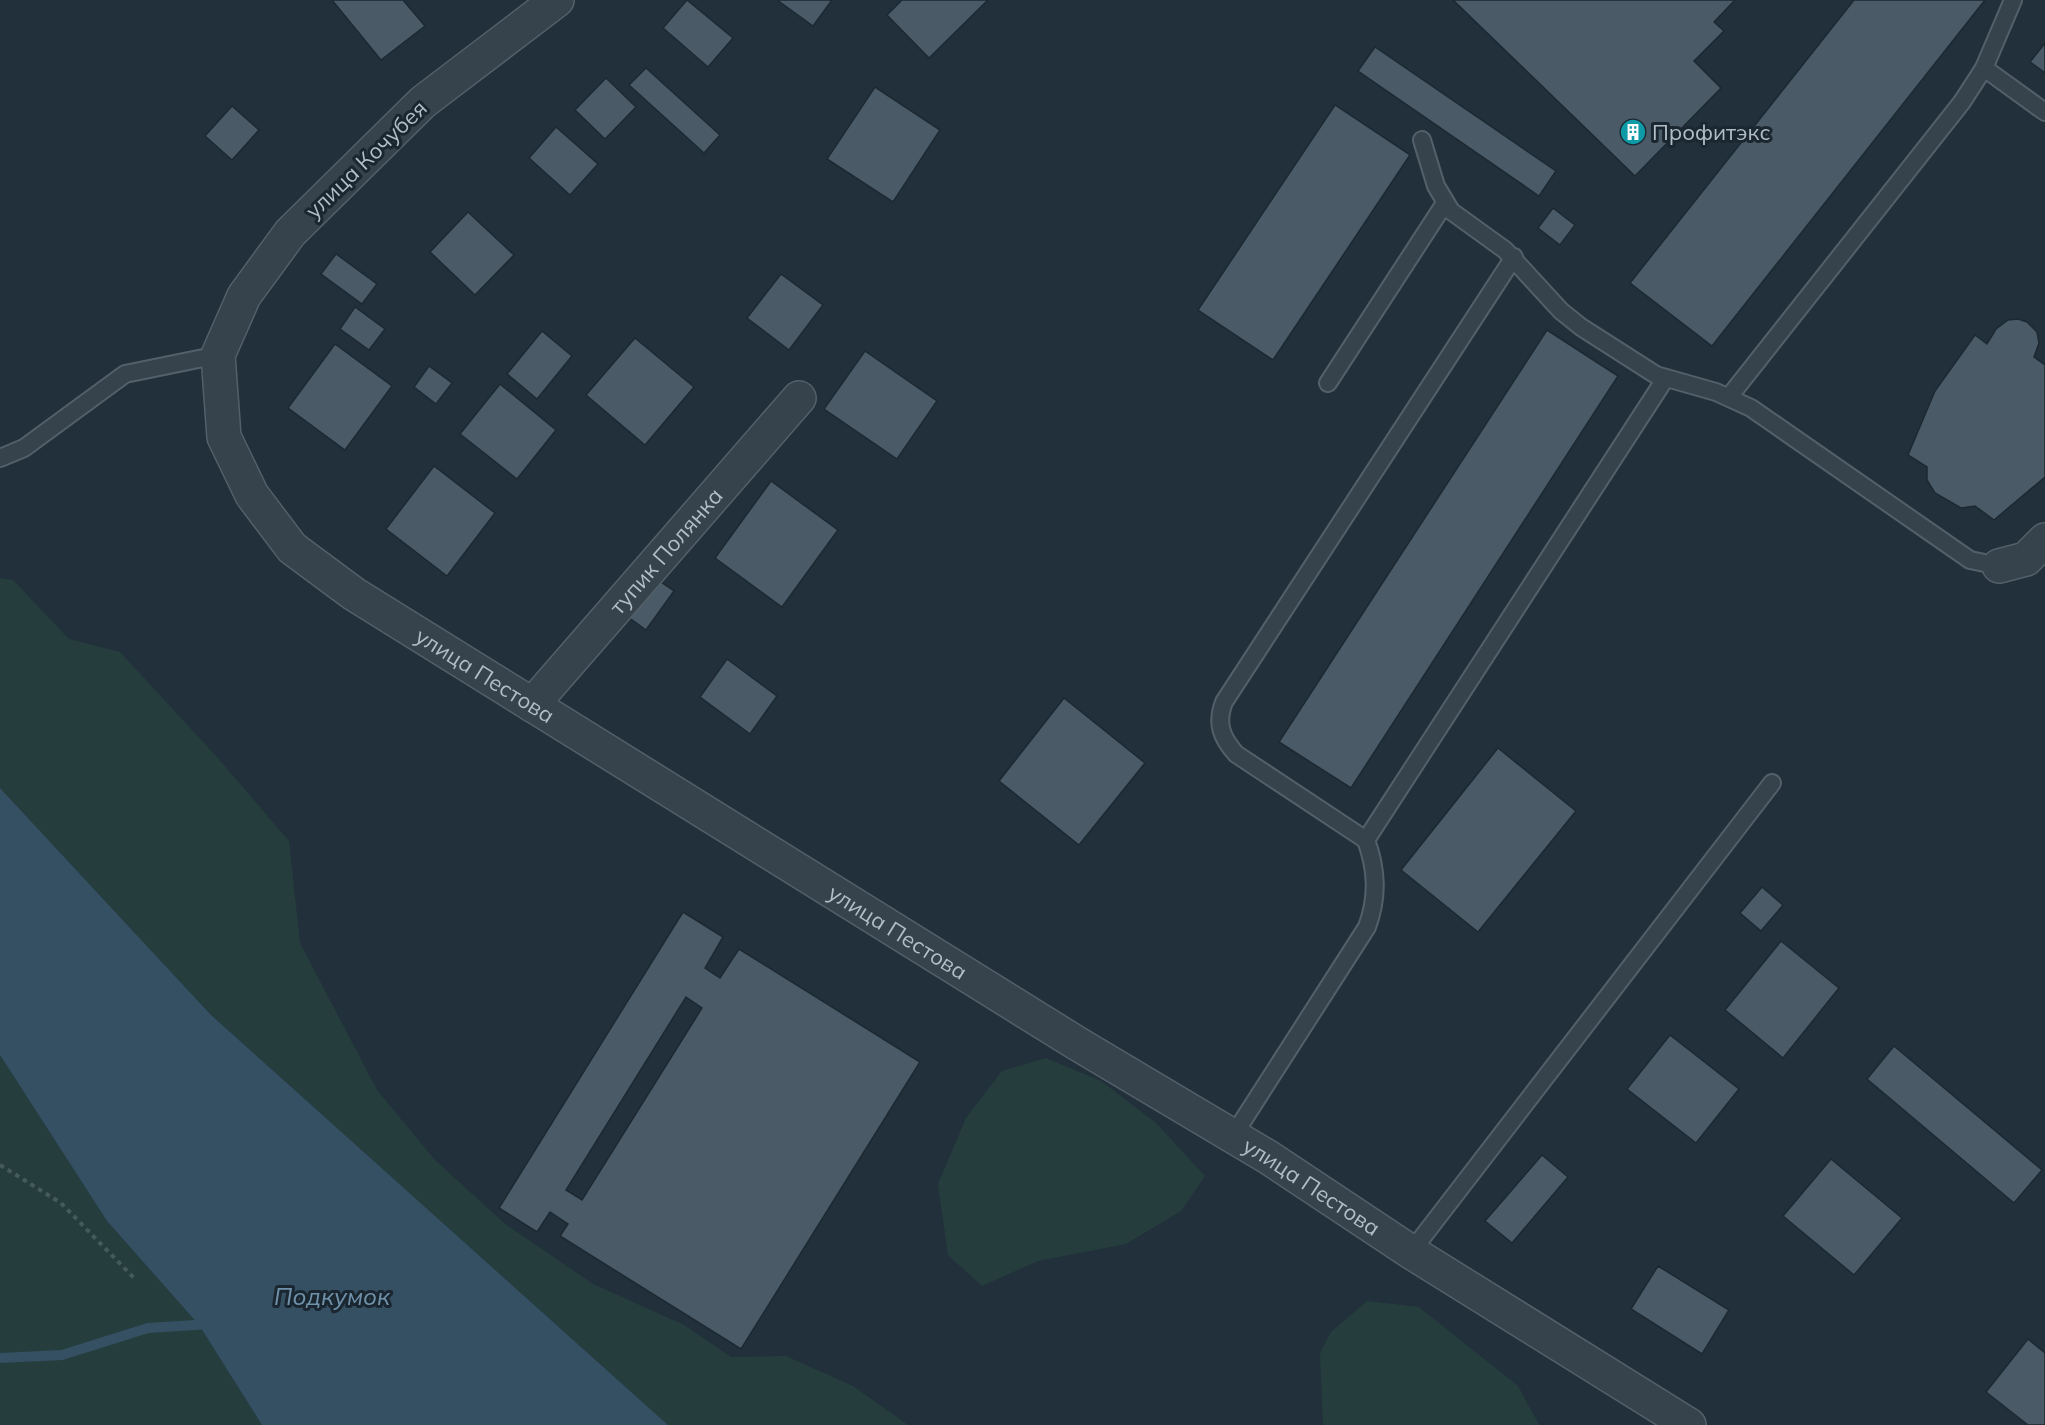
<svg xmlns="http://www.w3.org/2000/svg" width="2045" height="1425" viewBox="0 0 2045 1425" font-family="Mulish,sans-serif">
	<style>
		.green { fill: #253e3d }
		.water { fill: #354f63 }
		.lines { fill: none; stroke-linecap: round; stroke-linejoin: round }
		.stream { stroke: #354f63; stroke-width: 10 }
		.building { fill: #4a5b67; stroke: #1d2932; stroke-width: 1.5; fill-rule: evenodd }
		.lane-casing { stroke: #546069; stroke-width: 20 }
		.street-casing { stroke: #546069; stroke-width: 36 }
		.path { stroke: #445b5a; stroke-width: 4; stroke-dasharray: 4.5 4.5; stroke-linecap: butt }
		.lane { stroke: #36424c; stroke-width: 16 }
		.street { stroke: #36424c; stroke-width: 33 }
		.labels { text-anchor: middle; stroke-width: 6; stroke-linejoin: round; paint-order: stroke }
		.poi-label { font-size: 22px; fill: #b1bdc7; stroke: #1b2730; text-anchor: start }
		.street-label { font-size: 22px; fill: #b1bdc7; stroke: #1b2730 }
		.water-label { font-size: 24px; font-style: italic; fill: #7092ab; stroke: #1b2730 }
	</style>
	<rect width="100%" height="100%" fill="#22303b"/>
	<!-- green -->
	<g class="green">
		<path d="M0 578 13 580 69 639 120 652 217 757 289 841 300 943 377 1090 434 1159 505 1224 593 1284 684 1325 731 1357 786 1356 853 1386 908 1425H668L211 1015 0 788Z"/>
		<path d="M0 1055 107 1221 199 1325 262 1425H0Z"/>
		<path d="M1046 1058 1101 1081 1156 1123 1205 1176 1181 1211 1126 1244 1038 1261 982 1286 948 1255 938 1184 966 1118 1002 1071Z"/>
		<path d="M1367 1301 1419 1307 1518 1386 1539 1425H1323L1320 1353 1331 1332Z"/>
	</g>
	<!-- water -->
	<path class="water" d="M0 788 211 1015 668 1425H262L199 1325 107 1221 0 1055Z"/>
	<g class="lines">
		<!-- stream -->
		<path class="stream" d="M0 1358 62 1355 148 1328 211 1324"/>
	</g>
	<!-- building -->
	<g class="building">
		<path d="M332 0H403L425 26 381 60Z"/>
		<path d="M687 0 733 38 708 67 663 28Z"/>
		<path d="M777 0H832L813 26Z"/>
		<path d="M902 0H988L929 58 887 15Z"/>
		<path d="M1453 0H1735L1714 22 1724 31 1694 61 1721 88 1635 176Z"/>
		<path d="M1854 0H1985L1712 346 1630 283Z"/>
		<path d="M2045 43V73L2030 62Z"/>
		<path d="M1375 47 1556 171 1539 196 1358 71Z"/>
		<path d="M646 68 720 135 704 153 629 85Z"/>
		<path d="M606 78 636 107 605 139 575 110Z"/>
		<path d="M875 87 940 130 893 202 827 159Z"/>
		<path d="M1335 105 1410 155 1273 360 1198 310Z"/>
		<path d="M232 106 259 130 232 160 205 136Z"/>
		<path d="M556 127 598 164 570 195 529 158Z"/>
		<path d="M1553 208 1575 225 1560 245 1538 228Z"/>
		<path d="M468 212 514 255 475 295 430 252Z"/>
		<path d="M336 254 377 284 362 304 321 274Z"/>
		<path d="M781 274 823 305 789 350 747 318Z"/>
		<path d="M355 307 385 329 369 350 340 329Z"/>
		<path d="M2018 319 2027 322 2037 332 2039 343 2034 357 2045 365V477L1994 520 1975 506 1961 508 1935 493 1927 480V467L1908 455 1935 391 1975 335 1987 344 1996 329 2008 320Z"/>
		<path d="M1547 330 1618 376 1351 788 1279 742Z"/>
		<path d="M542 331 572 356 537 399 507 374Z"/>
		<path d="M635 338 694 387 645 445 586 395Z"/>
		<path d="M335 344 392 386 345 450 288 408Z"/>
		<path d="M865 351 937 401 897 459 824 409Z"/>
		<path d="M429 366 452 383 436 404 414 387Z"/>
		<path d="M500 384 556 430 517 479 460 434Z"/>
		<path d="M434 466 495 513 447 576 386 529Z"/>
		<path d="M771 481 838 530 782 607 715 558Z"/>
		<path d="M652 576 674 591 646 630 624 614Z"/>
		<path d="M727 659 777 696 750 734 700 697Z"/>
		<path d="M1064 698 1145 763 1079 845 999 781Z"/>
		<path d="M1498 748 1576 811 1478 932 1401 870Z"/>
		<path d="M1762 887 1783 905 1761 931 1740 913Z"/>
		<path d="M683 912 723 937 705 968 720 978 739 949 920 1062 741 1349 560 1236 568 1224 550 1212 537 1232 499 1208ZM686 997 702 1008 582 1200 566 1190Z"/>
		<path d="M1781 941 1839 988 1783 1058 1725 1010Z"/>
		<path d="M1670 1035 1739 1089 1696 1143 1627 1089Z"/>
		<path d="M1894 1046 2042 1170 2014 1203 1867 1079Z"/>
		<path d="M1542 1155 1568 1177 1512 1243 1485 1221Z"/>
		<path d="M1831 1159 1902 1218 1854 1275 1783 1216Z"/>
		<path d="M1658 1266 1729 1310 1702 1354 1631 1309Z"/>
		<path d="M2028 1339 2045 1353V1425H2028L1986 1392Z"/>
	</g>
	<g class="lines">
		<!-- lane casing -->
		<g class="lane-casing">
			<g id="lane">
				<path d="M1984 68 2045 112"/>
				<path d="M1422 140 1436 186 1451 211 1505 250 1561 311 1581 327 1656 375 1716 392 1751 408 1970 560 1999 566"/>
				<path d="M1514 257 1224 702C1216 723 1221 737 1236 754L1366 840 1665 379"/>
				<path d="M1328 383 1445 203"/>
				<path d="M1729 397 1962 102 1984 68 2013 0"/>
				<path d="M0 458 24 448 125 374 218 355"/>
				<path d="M1233 1136 1367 927C1378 897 1377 870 1366 840"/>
				<path d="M1411 1252 1772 783"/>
			</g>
		</g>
		<!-- street casing -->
		<g class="street-casing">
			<g id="street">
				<path id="s1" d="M557 0 423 102 290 233 244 296 218 355 224 437 252 495 292 548 354 594 1078 1044 1268 1157 1411 1252 1689 1425"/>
				<path d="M1999 566 2026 559 2045 540"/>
				<path id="s2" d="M532 705 799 398"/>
			</g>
		</g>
		<!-- path -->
		<path class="path" d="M0 1165 61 1203 135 1279"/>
		<!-- lane -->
		<use href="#lane" class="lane"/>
		<!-- street -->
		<use href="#street" class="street"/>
	</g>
	<!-- icons -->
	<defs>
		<g id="building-disc" transform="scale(1.35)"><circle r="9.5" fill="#0f9aa8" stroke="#1b2730"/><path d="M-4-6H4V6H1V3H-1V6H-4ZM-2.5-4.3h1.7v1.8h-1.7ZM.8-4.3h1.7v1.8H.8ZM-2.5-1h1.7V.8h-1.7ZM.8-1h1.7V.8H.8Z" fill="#fff"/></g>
	</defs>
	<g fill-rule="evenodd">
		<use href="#building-disc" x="1633" y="132"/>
	</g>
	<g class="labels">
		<!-- poi labels -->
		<g class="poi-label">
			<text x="1652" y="140">Профитэкс</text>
		</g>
		<!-- street labels -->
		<g class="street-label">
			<text transform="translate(366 159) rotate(-44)" y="8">улица Кочубея</text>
			<text dy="8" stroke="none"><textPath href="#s2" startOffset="204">тупик Полянка</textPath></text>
			<text dy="8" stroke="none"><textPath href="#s1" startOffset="942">улица Пестова</textPath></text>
			<text dy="8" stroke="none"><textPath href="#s1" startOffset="1428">улица Пестова</textPath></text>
			<text dy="8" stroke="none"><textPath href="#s1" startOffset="1914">улица Пестова</textPath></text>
		</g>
		<!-- water labels -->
		<g class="water-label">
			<text x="332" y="1305">Подкумок</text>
		</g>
	</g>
</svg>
